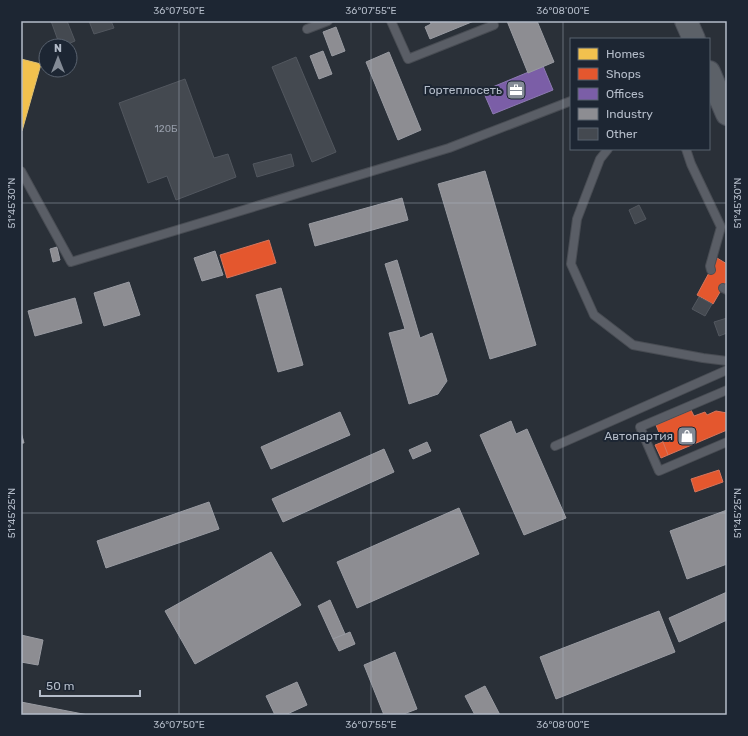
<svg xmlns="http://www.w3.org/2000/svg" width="748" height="736" viewBox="0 0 748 736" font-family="Rubik,sans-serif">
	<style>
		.homes { fill: #f2c14e; stroke: #dfc073 }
		.shops { fill: #e4572e; stroke: #d6755c }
		.offices { fill: #7b5ea7; stroke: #8c7ab1 }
		.industry { fill: #8d8d92; stroke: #999ba2 }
		.building { fill: #444950; stroke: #52575f }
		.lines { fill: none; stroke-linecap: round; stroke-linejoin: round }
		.service-casing { stroke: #484c53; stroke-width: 10 }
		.primary-casing { stroke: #484c55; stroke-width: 24 }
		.service { stroke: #5a5e66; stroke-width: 8 }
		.primary { stroke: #5c6168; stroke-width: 22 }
		.ticks { fill: none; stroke: #b4bcc9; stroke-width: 1; stroke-opacity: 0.45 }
		.labels { text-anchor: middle; stroke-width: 4; stroke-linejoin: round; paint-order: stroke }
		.number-label { font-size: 10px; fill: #989fab }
		.poi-label { font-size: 12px; fill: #b4bcc9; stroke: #1d2633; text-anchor: end }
		.neatline { fill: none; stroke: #b4bcc9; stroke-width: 1.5 }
		.ticks-label { font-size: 10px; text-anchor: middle; fill: #b4bcc9 }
	</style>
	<rect width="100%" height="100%" fill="#2a3038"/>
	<!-- homes -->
	<path class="homes" d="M21 59 41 64 22 131H21Z"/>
	<!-- shops -->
	<g class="shops">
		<path d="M269 240 276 263 227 278 220 255Z"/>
		<path d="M717 258 727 264V280L713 304 697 295Z"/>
		<path d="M691 410 694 416 705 412 707 415 716 411 727 413V430L668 455 656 425Z"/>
		<path d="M663 442 668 455 661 458 655 445Z"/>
		<path d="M719 470 723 482 695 492 691 479Z"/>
	</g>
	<!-- offices -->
	<path class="offices" d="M543 66 553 90 493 114 483 91Z"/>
	<!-- industry -->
	<g class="industry">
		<path d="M430 21H474L430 39 425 27 431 24Z"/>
		<path d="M507 21H537L554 62 528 73Z"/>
		<path d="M336 27 345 51 332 56 323 32Z"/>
		<path d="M323 51 332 74 319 79 310 56Z"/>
		<path d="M389 52 421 130 398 140 366 62Z"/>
		<path d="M485 171 536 345 490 359 438 184Z"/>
		<path d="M402 198 408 220 315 246 309 224Z"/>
		<path d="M57 247 60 260 53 262 50 249Z"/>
		<path d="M215 251 223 275 202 281 194 258Z"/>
		<path d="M397 260 420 338 432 333 447 381 438 394 409 404 389 333 405 329 385 264Z"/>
		<path d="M129 282 140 315 104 326 94 293Z"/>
		<path d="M281 288 303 365 278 372 256 295Z"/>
		<path d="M75 298 82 323 35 336 28 311Z"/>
		<path d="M340 412 350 435 271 469 261 447Z"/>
		<path d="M511 421 516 434 527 429 566 518 524 535 480 435Z"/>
		<path d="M21 432 24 443H21Z"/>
		<path d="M427 442 431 451 413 459 409 450Z"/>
		<path d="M384 449 394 472 283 522 272 499Z"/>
		<path d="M209 502 219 529 106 568 97 541Z"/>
		<path d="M459 508 479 554 357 608 337 562Z"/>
		<path d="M727 510V564L687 579 670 531Z"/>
		<path d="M271 552 301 605 195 664 165 611Z"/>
		<path d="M727 592V620L679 642 669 618Z"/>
		<path d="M330 600 345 634 333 639 318 606Z"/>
		<path d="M659 611 675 652 556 699 540 657Z"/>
		<path d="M350 632 355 644 339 651 333 639Z"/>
		<path d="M21 635 43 640 38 665 21 662Z"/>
		<path d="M395 652 417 709 401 715H384L364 665Z"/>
		<path d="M297 682 307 705 285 715H275L266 696Z"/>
		<path d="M485 686 500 715H475L465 696Z"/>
		<path d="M21 702 88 715H21Z"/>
	</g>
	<!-- building -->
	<g class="building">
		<path d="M51 21H67L75 41 63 46H60Z"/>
		<path d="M89 21H111L114 28 94 34Z"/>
		<path d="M296 57 336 152 312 162 272 67Z"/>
		<path d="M185 79 214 158 228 154 236 177 176 200 167 176 148 183 119 103Z"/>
		<path d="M291 154 294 166 257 177 253 164Z"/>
		<path d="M639 205 646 219 635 224 629 210Z"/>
		<path d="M699 297 712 304 705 316 692 309Z"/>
		<path d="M727 318V333L719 336 714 322Z"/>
	</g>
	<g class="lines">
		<!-- service casing -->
		<g class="service-casing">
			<g id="service">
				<path d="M391 21 408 59 494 25 492 21"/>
				<path d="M307 29 328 21"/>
				<path d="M608 149 600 159 577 219 571 264 594 315 633 345 703 358 727 361"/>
				<path d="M686 149 691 164 721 227 710 266 711 270"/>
				<path d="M21 171 71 262 449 148 571 101"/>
				<path d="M723 288 727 290"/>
				<path d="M727 390 640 427 659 471 727 442"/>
				<path d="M555 446 727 370"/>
			</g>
		</g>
		<!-- primary casing -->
		<g class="primary-casing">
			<g id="primary">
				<path d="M686 21 694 39"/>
				<path d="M709 72 727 114"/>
			</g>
		</g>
		<!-- service -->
		<use href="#service" class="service"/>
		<!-- primary -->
		<use href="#primary" class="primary"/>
	</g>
	<!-- ticks -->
	<path class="ticks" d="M179 21V715M371 21V715M563 21V715M21 203H727M21 513H727"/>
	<!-- icons -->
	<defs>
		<g id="office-square" transform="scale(1)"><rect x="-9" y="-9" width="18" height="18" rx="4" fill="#848b96" stroke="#1d2633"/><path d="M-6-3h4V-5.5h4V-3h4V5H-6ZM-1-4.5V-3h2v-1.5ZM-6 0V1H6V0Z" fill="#fff"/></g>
		<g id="shop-square" transform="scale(1)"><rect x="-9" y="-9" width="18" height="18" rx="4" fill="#848b96" stroke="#1d2633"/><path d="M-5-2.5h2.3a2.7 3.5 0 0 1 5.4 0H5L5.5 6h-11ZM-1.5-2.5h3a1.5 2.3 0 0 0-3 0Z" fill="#fff"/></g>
	</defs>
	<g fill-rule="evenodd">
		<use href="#office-square" x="516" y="90"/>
		<use href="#shop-square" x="687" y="436"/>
	</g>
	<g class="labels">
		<!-- number labels -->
		<g class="number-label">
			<text x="166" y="132">120Б</text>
		</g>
		<!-- poi labels -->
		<g class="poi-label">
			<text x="502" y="94">Гортеплосеть</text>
			<text x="673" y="440">Автопартия</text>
		</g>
	</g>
	<!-- border -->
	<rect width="748" height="736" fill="none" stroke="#1d2633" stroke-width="44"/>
	<!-- legend -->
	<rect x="570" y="38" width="140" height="112" fill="#1d2633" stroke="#59626f"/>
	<rect x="578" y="48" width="20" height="12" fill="#f2c14e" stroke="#59626f"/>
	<text x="606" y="58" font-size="12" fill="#b4bcc9">Homes</text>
	<rect x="578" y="68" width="20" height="12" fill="#e4572e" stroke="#59626f"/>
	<text x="606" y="78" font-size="12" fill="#b4bcc9">Shops</text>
	<rect x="578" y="88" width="20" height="12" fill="#7b5ea7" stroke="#59626f"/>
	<text x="606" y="98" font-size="12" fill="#b4bcc9">Offices</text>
	<rect x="578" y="108" width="20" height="12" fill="#8d8d92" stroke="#59626f"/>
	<text x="606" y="118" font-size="12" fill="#b4bcc9">Industry</text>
	<rect x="578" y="128" width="20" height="12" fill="#444950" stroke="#59626f"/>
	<text x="606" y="138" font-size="12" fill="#b4bcc9">Other</text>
	<!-- north arrow -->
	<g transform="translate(58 58)"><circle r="19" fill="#1d2633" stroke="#59626f"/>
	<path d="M0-3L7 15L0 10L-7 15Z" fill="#848b96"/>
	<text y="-6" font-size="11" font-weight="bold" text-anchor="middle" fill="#b4bcc9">N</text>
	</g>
	<!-- scale -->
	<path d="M40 690v6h100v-6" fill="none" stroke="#b4bcc9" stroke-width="2"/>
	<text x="46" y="690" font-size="12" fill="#b4bcc9" stroke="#1d2633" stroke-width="3" paint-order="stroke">50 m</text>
	<rect x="22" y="22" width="704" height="692" class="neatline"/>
	<g class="ticks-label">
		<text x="179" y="14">36°07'50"E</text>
		<text x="371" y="14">36°07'55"E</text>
		<text x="563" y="14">36°08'00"E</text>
		<text transform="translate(11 203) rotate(-90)" y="4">51°45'30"N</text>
		<text transform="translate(737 203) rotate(-90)" y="4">51°45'30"N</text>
		<text transform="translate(11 513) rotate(-90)" y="4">51°45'25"N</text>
		<text transform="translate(737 513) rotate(-90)" y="4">51°45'25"N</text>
		<text x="179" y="728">36°07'50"E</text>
		<text x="371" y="728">36°07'55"E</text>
		<text x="563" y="728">36°08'00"E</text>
	</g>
</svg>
